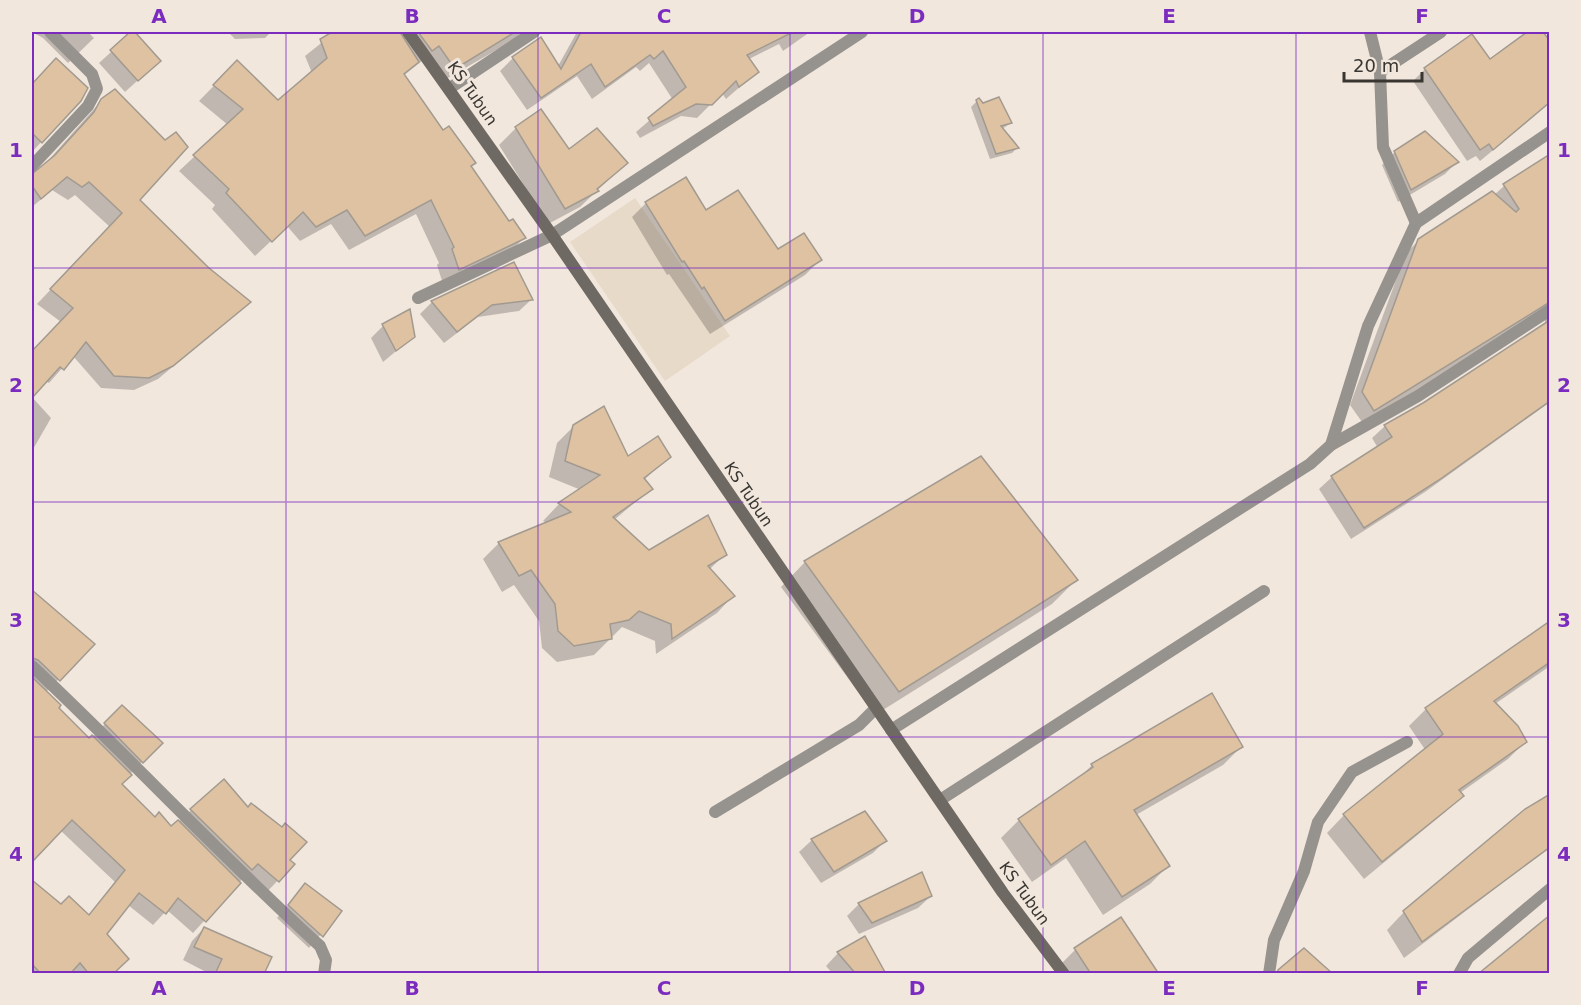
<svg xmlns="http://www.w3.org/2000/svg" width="1581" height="1005" viewBox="0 0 1581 1005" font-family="'DejaVu Sans',sans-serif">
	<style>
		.built { fill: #e8dac9 }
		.shadow { fill: #0003 }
		.building { fill: #dec2a1; stroke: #a29a90; stroke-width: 1.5 }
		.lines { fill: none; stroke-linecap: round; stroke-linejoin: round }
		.lane { stroke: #96928e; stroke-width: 12 }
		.street { stroke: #96928e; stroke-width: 12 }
		.secondary { stroke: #6f6963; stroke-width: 12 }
		.grid { fill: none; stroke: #7b2cbf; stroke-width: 1.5; stroke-opacity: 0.55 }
		.labels { text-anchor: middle; stroke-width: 6; stroke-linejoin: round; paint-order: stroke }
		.street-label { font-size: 16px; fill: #393632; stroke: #f1e7dd }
		.neatline { fill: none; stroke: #7b2cbf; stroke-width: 2 }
		.grid-label { font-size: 20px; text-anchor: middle; font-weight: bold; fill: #7b2cbf }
	</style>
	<rect width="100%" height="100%" fill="#f1e7dd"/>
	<!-- built -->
	<path class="built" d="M635 198 730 336 665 381 570 242Z"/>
	<!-- shadow -->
	<g class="shadow">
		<path d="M36 32H88L94 38 68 63 43 38 34 33Z"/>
		<path d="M133 32 159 61 125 92 99 63Z"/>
		<path d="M228 32H271L265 38 235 39Z"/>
		<path d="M335 32H522L514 40 439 83 423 60 403 76 442 132 475 163 470 167 508 223 524 238 509 253 443 284 437 265 439 263 416 214 349 250 331 224 300 241 287 226 255 256 212 209 215 205 179 171 228 125 199 101 237 62 278 102 312 73 305 56Z"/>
		<path d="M577 32H810L783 51 779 44 749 59 757 72 726 99 722 93 697 118 681 116 640 138 636 132 673 100 649 63 640 71 636 67 592 99 577 76 527 110 500 71 513 58 558 66Z"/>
		<path d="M1529 32H1541L1550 43V103L1480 161 1476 156 1467 161 1413 81 1425 69 1489 62Z"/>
		<path d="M42 73 80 100 32 152V85Z"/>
		<path d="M102 100 138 200 208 269 249 303 158 379 134 390 101 388 73 356 49 383 45 381 32 395V352L61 322 37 304 110 227 75 195 68 200 52 190 32 207V175L37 173Z"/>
		<path d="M977 101 1011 123 1002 129 1017 148 1012 153 990 159 971 107Z"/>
		<path d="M516 128 569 151 626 163 580 207 548 224 499 145Z"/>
		<path d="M1395 152 1457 162 1445 174 1398 202 1382 165Z"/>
		<path d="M1550 156V402L1425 492 1351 539 1319 489 1332 477 1378 448 1372 438 1385 426 1423 404 1545 324V317L1362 422 1350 405 1406 253 1419 240 1494 195 1504 186Z"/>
		<path d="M646 203 706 212 778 251 820 260 805 275 710 334 669 274 667 275 632 217Z"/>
		<path d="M514 264 532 299 519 311 478 317 444 343 420 314 432 302Z"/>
		<path d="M383 326 413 337 383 362 371 338Z"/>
		<path d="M32 397 51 418 32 451Z"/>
		<path d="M574 426 628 458 669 457 644 480 651 489 614 520 649 552 725 554 709 570 733 596 717 613 656 654 655 641 622 627 594 655 557 662 542 648 539 621 514 585 502 592 483 559 499 543 547 523 543 521 559 504 581 490 549 477 557 443Z"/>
		<path d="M805 562 1076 580 1052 604 875 715 781 587Z"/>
		<path d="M32 592 93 644 46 692 57 708 89 740 122 707 161 743 120 784 155 819 171 828 224 781 293 864 266 893 246 875 193 933 167 910 153 925 128 905 105 934 113 974H32V882L61 905 88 916 115 882 60 830 32 860V752L42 741 32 731Z"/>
		<path d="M1550 626V666L1495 704 1525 742 1508 759 1460 793 1462 796 1444 813 1364 879 1327 833 1344 815 1426 751 1409 726 1426 709Z"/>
		<path d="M1241 747 1223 765 1136 815 1169 865 1150 884 1103 915 1066 858 1032 882 1001 838 1019 820 1078 779 1092 765Z"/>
		<path d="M1550 795V847L1404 958 1387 930 1404 912Z"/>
		<path d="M812 840 885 841 873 853 821 883 799 852Z"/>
		<path d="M305 885 340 912 309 948 277 918Z"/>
		<path d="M931 896 918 908 859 934 847 916 859 904Z"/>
		<path d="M204 928 263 974H210L183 960 192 941Z"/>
		<path d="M1075 950 1157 974H1060L1057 968Z"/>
		<path d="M838 953 875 974H833L826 966Z"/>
	</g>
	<!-- building -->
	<g class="building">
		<path d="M130 32H135L161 61 138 81 110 50Z"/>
		<path d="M332 32H400L419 62 404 74 443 130 449 126 476 163 471 166 509 221 513 219 526 238 459 270 452 249 454 247 431 200 365 236 347 210 316 227 303 212 272 242 226 193 229 189 193 155 243 109 213 85 237 60 278 100 327 58 320 39Z"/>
		<path d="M418 32H515L455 69 439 46 432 51Z"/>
		<path d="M581 32H793L747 55 759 72 739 87 736 81 712 105 696 104 653 126 648 118 686 87 663 51 654 59 650 55 605 87 591 64 541 98 512 57 541 37 561 69Z"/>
		<path d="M1527 32H1543L1550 41V102L1493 150 1489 144 1480 150 1424 68 1472 34 1490 59Z"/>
		<path d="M56 58 88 88 81 101 42 143 32 133V84Z"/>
		<path d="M115 89 165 140 176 132 188 147 140 200 209 268 251 302 173 366 149 378 114 376 86 342 64 370 60 367 32 398V351L73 308 50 289 122 213 89 182 82 187 67 177 41 199 32 186V174L55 155 94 112 101 99Z"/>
		<path d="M999 97 1012 123 1001 126 1019 148 996 154 976 100 979 98 983 103Z"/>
		<path d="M541 109 569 149 597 128 628 163 597 189 599 191 565 209 515 127Z"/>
		<path d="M1425 131 1459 162 1411 190 1394 151Z"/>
		<path d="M1550 154V302L1374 411 1362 392 1418 239 1492 191 1516 212 1519 209 1503 184Z"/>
		<path d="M686 177 706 210 738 190 778 249 804 233 822 260 725 321 704 287 702 289 684 261 682 262 645 202Z"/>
		<path d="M514 262 533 300 492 305 457 332 431 301Z"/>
		<path d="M410 309 415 337 396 351 382 324Z"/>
		<path d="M1550 320V401L1439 480 1364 528 1331 476 1392 437 1384 425 1423 403Z"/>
		<path d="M604 406 628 456 658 436 671 457 644 478 653 489 613 517 649 550 708 515 727 555 708 566 735 596 672 639 671 624 639 611 629 620 610 624 612 639 574 646 558 631 555 604 531 570 519 576 498 542 571 512 558 503 600 475 565 461 573 425Z"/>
		<path d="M981 456 1078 580 899 692 804 561Z"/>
		<path d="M32 590 95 644 60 681 38 660 32 658Z"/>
		<path d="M1550 621V662L1494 701 1518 726 1527 742 1459 790 1464 796 1382 862 1343 814 1443 734 1425 708Z"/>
		<path d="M32 677 61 705 59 708 89 738 92 735 132 775 122 784 155 817 159 812 171 826 178 820 241 883 206 922 178 898 166 914 139 893 107 934 129 959 113 974H89L80 963 70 974H41L32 964V880L61 904 69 896 89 915 125 870 72 820 32 862Z"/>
		<path d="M1212 693 1243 747 1134 810 1170 866 1122 897 1085 841 1051 865 1018 819 1093 767 1091 764Z"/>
		<path d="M122 705 163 743 143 763 104 723Z"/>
		<path d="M224 779 248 807 251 803 282 827 285 823 307 842 290 860 295 864 279 882 258 864 252 870 190 809Z"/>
		<path d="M1550 794V847L1422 942 1403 911 1525 809Z"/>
		<path d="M865 811 887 841 834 872 811 839Z"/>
		<path d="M922 872 932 896 872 923 858 903Z"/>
		<path d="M305 883 342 911 323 937 288 905Z"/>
		<path d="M1550 915V974H1478Z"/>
		<path d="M1121 917 1159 974H1091L1074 948Z"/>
		<path d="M204 927 272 957 264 974H215L222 959 194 947Z"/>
		<path d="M865 936 886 974H856L837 952Z"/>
		<path d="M1304 948 1333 974H1277L1278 970Z"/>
	</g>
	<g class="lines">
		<!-- lane -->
		<path class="lane" d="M1269 974 1274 940 1304 871 1318 822 1352 772 1407 742"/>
		<!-- street -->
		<g class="street">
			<path d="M1370 32 1380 72 1383 147 1416 223"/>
			<path d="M1380 72 1441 32"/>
			<path d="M450 88 534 32"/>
			<path d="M32 166 88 106 97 89 92 74 50 32"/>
			<path d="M418 298 552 235 862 32"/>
			<path d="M1331 445 1368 326 1416 223 1550 132"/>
			<path d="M32 666C129 757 221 856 320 946L326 960 324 974"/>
			<path d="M891 730 1310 464 1331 445 1418 396 1550 310"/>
			<path d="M940 800 1264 591"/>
			<path d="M715 812 859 725 876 708"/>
			<path d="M1459 974 1468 958 1550 889"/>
		</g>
		<!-- secondary -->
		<path class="secondary" d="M408 32 552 235 1003 893 1064 974"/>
	</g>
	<!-- grid -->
	<path class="grid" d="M286 32V974M538 32V974M790 32V974M1043 32V974M1296 32V974M32 268H1550M32 502H1550M32 737H1550"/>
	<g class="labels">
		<!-- street labels -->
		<g class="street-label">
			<text transform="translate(473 93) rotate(55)" y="6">KS Tubun</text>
			<text transform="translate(749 494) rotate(56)" y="6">KS Tubun</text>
			<text transform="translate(1025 893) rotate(54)" y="6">KS Tubun</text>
		</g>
	</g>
	<!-- border -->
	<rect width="1581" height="1005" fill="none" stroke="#f1e7dd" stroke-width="66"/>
	<!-- scale -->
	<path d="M1344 72v9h78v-9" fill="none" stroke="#393632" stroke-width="3"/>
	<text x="1353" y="72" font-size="18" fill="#393632" stroke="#f1e7dd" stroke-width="4.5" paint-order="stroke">20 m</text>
	<rect x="33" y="33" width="1515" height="939" class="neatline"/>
	<g class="grid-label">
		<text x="159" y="23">A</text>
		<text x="412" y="23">B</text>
		<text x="664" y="23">C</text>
		<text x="917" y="23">D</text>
		<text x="1169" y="23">E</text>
		<text x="1422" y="23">F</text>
		<text x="16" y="157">1</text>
		<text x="1564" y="157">1</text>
		<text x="16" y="392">2</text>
		<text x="1564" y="392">2</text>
		<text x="16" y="627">3</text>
		<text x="1564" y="627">3</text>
		<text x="16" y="861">4</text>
		<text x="1564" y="861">4</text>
		<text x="159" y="995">A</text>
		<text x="412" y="995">B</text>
		<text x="664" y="995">C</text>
		<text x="917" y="995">D</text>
		<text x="1169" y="995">E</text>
		<text x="1422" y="995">F</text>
	</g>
</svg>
